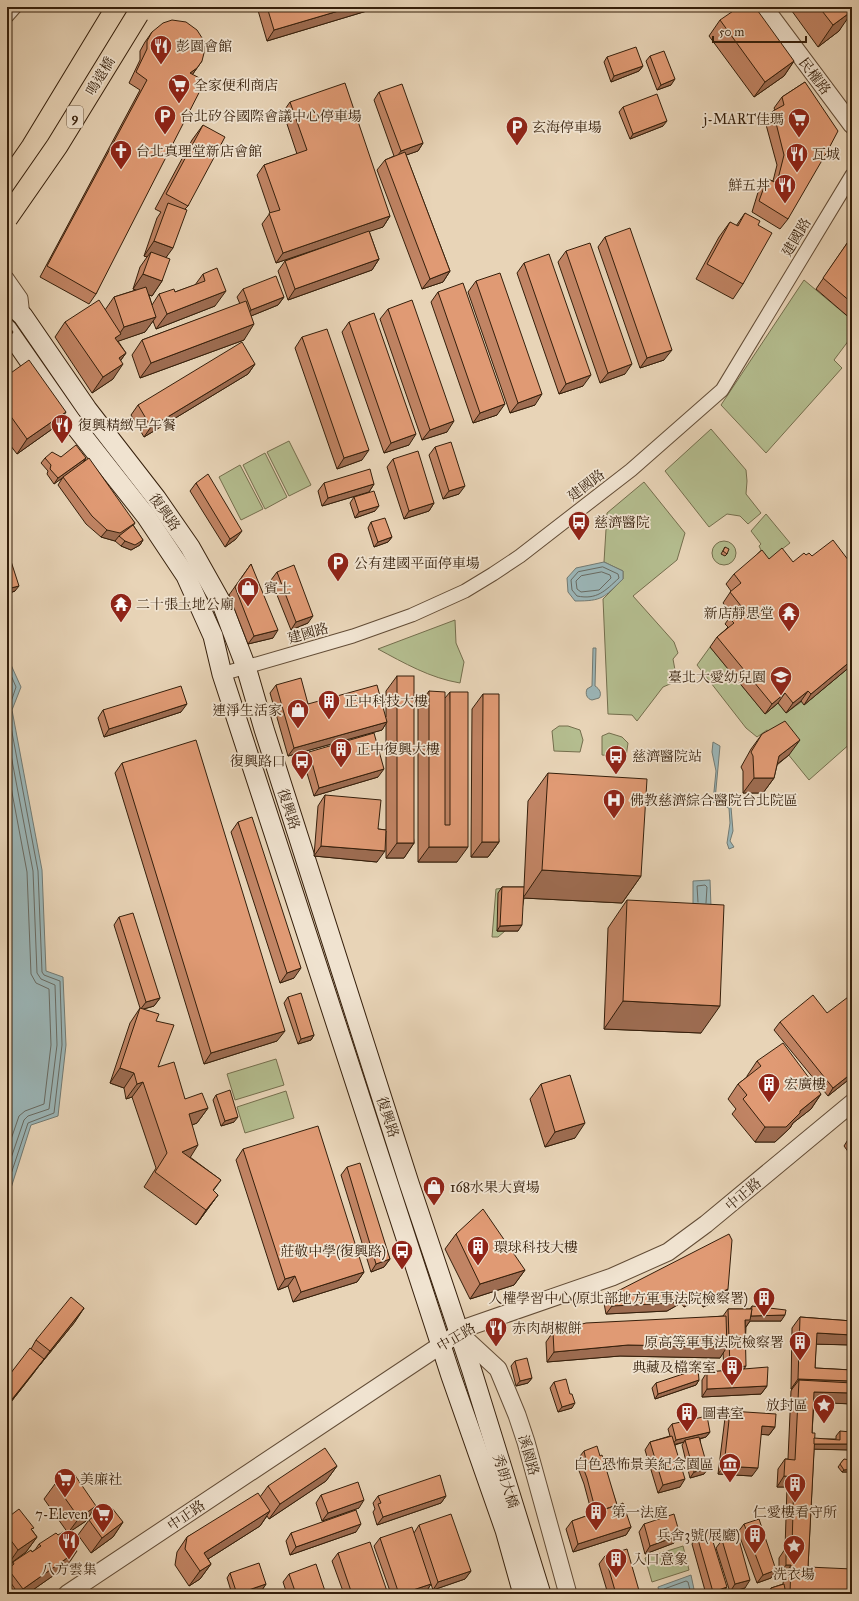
<svg xmlns="http://www.w3.org/2000/svg" width="859" height="1601" viewBox="0 0 859 1601" font-family="'IM FELL Great Primer','Noto Serif TC',serif">
	<style>
		.green { fill: #b4bd8f; stroke: #746e4d }
		.water { fill: #9bb6b8; stroke: #727a73 }
		.lines { fill: none; stroke-linecap: round; stroke-linejoin: round }
		.shore { stroke: #686a62; stroke-width: 1 }
		.minor-casing { stroke: #624c36; stroke-width: 15 }
		.tertiary-casing { stroke: #624c36; stroke-width: 19 }
		.secondary-casing { stroke: #351f0b; stroke-width: 21 }
		.primary-casing { stroke: #351f0b; stroke-width: 23 }
		.minor { stroke: #f0e3d0; stroke-width: 13 }
		.tertiary { stroke: #f0e3d0; stroke-width: 17 }
		.secondary { stroke: #f0e3d0; stroke-width: 19 }
		.primary { stroke: #e8d4b7; stroke-width: 21 }
		.primary-bridge-casing { stroke: #351f0b; stroke-width: 23; stroke-linecap: butt }
		.primary-bridge { stroke: #e8d4b7; stroke-width: 21 }
		.wall { fill: #c18464; stroke: #351f0b }
		.shaded-wall { fill: #9d6c51; stroke: #351f0b }
		.building { fill: #e09a74; stroke: #351f0b }
		.labels { text-anchor: middle; stroke-width: 3.5; stroke-linejoin: round; paint-order: stroke }
		.shield { fill: #f0e3d0; stroke: #6d5a46; stroke-width: 1 }
		.shield-label { font-size: 13px; font-weight: bold; fill: #351f0b }
		.poi-label { font-size: 14px; fill: #351f0b; stroke: #f0e3d0; text-anchor: start }
		.street-label { font-size: 14px; fill: #351f0b; stroke: #f0e3d0 }
	</style>
	<rect width="100%" height="100%" fill="#e8d4b7"/>
	<filter id="stains"><feTurbulence type="fractalNoise" baseFrequency=".005" numOctaves="4"/><feColorMatrix values="0 0 0 0 .2 0 0 0 0 .09 0 0 0 0 .02 0 0 0 .5 -.17"/></filter>
	<radialGradient id="worn" r=".72"><stop offset=".6" stop-color="#630" stop-opacity="0"/><stop offset="1" stop-color="#630" stop-opacity=".3"/></radialGradient>
	<!-- green -->
	<g class="green">
		<path d="M804 280 852 320V336L834 360 842 368 766 453 721 405Z"/>
		<path d="M711 429 746 470 747 481 746 494 761 513 748 524 740 516 727 514 709 527 665 471Z"/>
		<path d="M289 441 311 485 289 496 267 452Z"/>
		<path d="M265 453 287 497 265 509 243 465Z"/>
		<path d="M240 465 263 509 241 520 219 477Z"/>
		<path d="M644 482 685 533 677 560 633 596 674 642 678 653 673 659 677 681 663 687 637 721 632 715 608 714 603 599 623 579V571L604 562 607 513Z"/>
		<path d="M766 514 790 543 764 563 758 558 757 554 761 550 759 546 761 544 751 531Z"/>
		<circle cx="724" cy="553" r="12"/>
		<path d="M455 620 456 643 464 662 460 683C430 678 404 663 378 649Z"/>
		<path d="M710 647 765 714 778 703 786 713 852 665V742L809 780 770 732 767 730 757 737 746 728 697 665Z"/>
		<path d="M559 726H568L580 730 583 740 580 752 554 751 552 731Z"/>
		<path d="M609 733 622 737 628 743 626 757 602 755V736Z"/>
		<path d="M505 888 497 931H505L498 937H492L496 889Z"/>
		<path d="M276 1059 284 1085 235 1100 227 1074Z"/>
		<path d="M286 1091 294 1118 245 1133 237 1107Z"/>
		<path d="M683 1546 689 1570 652 1582 645 1558Z"/>
	</g>
	<!-- water -->
	<g class="water">
		<path d="M604 562 623 571V579C603 598 603 601 575 601L568 592 567 578 576 568Z"/>
		<path d="M593 648H596L595 686C600 689 602 694 599 698L592 700C587 699 585 694 587 689L592 686Z"/>
		<path d="M7 656 21 687 12 710 42 870 46 971 63 977 66 1045 58 1116 31 1125 11 1188 7 1195Z"/>
		<path d="M713 742 720 746 715 800H721L731 807 733 831 730 841 734 847 729 849 727 843 730 823 729 808 713 802 716 771 712 752Z"/>
		<path d="M710 880 711 907 693 906V881Z"/>
		<path d="M691 1575 695 1594H666L659 1592 658 1587Z"/>
	</g>
	<g class="lines">
		<!-- shore -->
		<g class="shore">
			<path d="M603 567 618 574 619 578C605 591 597 600 577 596L572 590 571 580 578 572Z"/>
			<path d="M602 572 610 575 611 578 599 590 581 592 577 589 576 581 581 576Z"/>
			<path d="M7 666 16 687 8 711 38 871 42 972 44 975 60 981 62 1045 54 1113 28 1123 7 1186"/>
			<path d="M7 734 33 871 37 973 41 979 55 985 57 1045 49 1109 28 1116 24 1120 7 1170"/>
			<path d="M7 766 27 872 31 974 36 983 49 989 51 1045 44 1104 25 1111 19 1116 7 1151"/>
			<path d="M698 902 697 886 705 885 707 887 706 903"/>
			<path d="M663 1594 664 1589 686 1581 688 1582 691 1594"/>
		</g>
		<!-- minor casing -->
		<g class="minor-casing">
			<g id="minor">
				<path d="M7 16 15 7"/>
				<path d="M7 278 21 298 23 316"/>
				<path d="M222 674 353 636 412 615 465 591 493 574 520 556 631 470 722 390 852 175"/>
			</g>
		</g>
		<!-- tertiary casing -->
		<g class="tertiary-casing">
			<g id="tertiary">
				<path d="M764 7 852 125"/>
				<path d="M459 1333 498 1369 517 1415 526 1442 568 1594"/>
				<path d="M67 1594 468 1327 612 1277 668 1252 706 1224 852 1103"/>
			</g>
		</g>
		<!-- secondary casing -->
		<g class="secondary-casing">
			<g id="secondary">
				<path d="M7 301 23 316 87 409 156 498 190 547 222 604 246 667 264 729 409 1183 471 1368 541 1594"/>
				<path d="M7 329 71 421 146 516 186 576 213 636 222 674 451 1376 505 1530 523 1594"/>
			</g>
		</g>
		<!-- primary casing -->
		<g class="primary-casing">
			<path id="primary" d="M7 183 32 147 117 7"/>
		</g>
		<!-- minor -->
		<use href="#minor" class="minor"/>
		<!-- tertiary -->
		<use href="#tertiary" class="tertiary"/>
		<!-- secondary -->
		<use href="#secondary" class="secondary"/>
		<!-- primary -->
		<use href="#primary" class="primary"/>
		<!-- primary-bridge casing -->
		<g class="primary-bridge-casing">
			<path id="primary-bridge" d="M7 218 57 146 138 14"/>
		</g>
		<!-- primary-bridge -->
		<use href="#primary-bridge" class="primary-bridge"/>
	</g>
	<!-- wall -->
	<g class="wall">
		<path d="M257 7H380L267 41Z"/>
		<path d="M789 7H852L839 31 818 47Z"/>
		<path d="M720 20 794 61 784 76 754 97 709 36Z"/>
		<path d="M152 32 202 61 192 75 96 294 89 304 40 277 140 90 129 83 140 60V51L145 42Z"/>
		<path d="M650 56 671 85 657 90 646 61Z"/>
		<path d="M607 57 643 66 639 71 611 82 604 62Z"/>
		<path d="M805 82 788 219 780 229 752 212 759 189 767 179 773 181 777 165 765 121 773 111 775 110 774 108 782 97Z"/>
		<path d="M379 92 423 143 418 151 406 155 450 271 443 282 422 289 377 170 385 160 394 156 374 100Z"/>
		<path d="M290 102 390 216 383 227 369 231 379 259 372 270 288 300 278 271 285 261 347 239 276 263 262 224 270 213 257 175 264 165 297 154 283 112Z"/>
		<path d="M623 107 663 126 630 139 619 112Z"/>
		<path d="M203 125 188 206 185 209 166 258 162 281 152 296 149 295 152 305 159 294 175 292 195 285 203 274 215 306 156 329 153 321 145 332 118 341 126 353 121 360 113 379 92 393 55 337 65 322 105 310 114 297 136 290 133 289 140 267 147 257 144 256 157 218 161 212 155 209 192 140Z"/>
		<path d="M745 213 758 225 743 284 733 299 696 279 719 237 730 222 736 226Z"/>
		<path d="M852 236V320L816 289Z"/>
		<path d="M605 237 664 360 640 368 598 247Z"/>
		<path d="M566 251 625 374 600 383 558 262Z"/>
		<path d="M524 263 583 386 559 394 517 273Z"/>
		<path d="M476 281 535 405 510 413 468 292Z"/>
		<path d="M243 289 284 297 278 305 251 316 244 340 140 378 132 355 142 340 240 304 237 297Z"/>
		<path d="M438 292 497 415 473 423 431 302Z"/>
		<path d="M388 309 447 432 422 440 380 319Z"/>
		<path d="M349 322 409 445 384 453 342 332Z"/>
		<path d="M302 337 362 460 337 469 295 348Z"/>
		<path d="M255 364 248 374 144 437 131 415 138 405Z"/>
		<path d="M7 373 8 375 66 412 55 427 17 454 7 441Z"/>
		<path d="M435 447 459 494 443 499 429 455Z"/>
		<path d="M61 457 86 458 83 463 135 523 133 525 143 540 140 545 131 550 121 546 115 541 101 537 86 524 58 485 63 477 54 484 47 474 48 471 41 463 45 458Z"/>
		<path d="M393 459 434 503 429 511 404 519 387 467Z"/>
		<path d="M196 483 236 539 225 547 190 491Z"/>
		<path d="M324 483 374 484 369 492 322 506 318 491Z"/>
		<path d="M354 497 375 511 355 518 350 503Z"/>
		<path d="M371 522 392 537 388 542 374 547 368 528Z"/>
		<path d="M725 547 727 554 725 556 721 554Z"/>
		<path d="M7 555 15 591 7 594Z"/>
		<path d="M251 564 273 638 248 644 229 595Z"/>
		<path d="M277 572 308 623 291 630 271 580Z"/>
		<path d="M734 574 852 665 804 705 801 701 786 713 778 703 765 714 710 647 717 637 725 630 728 627 725 624 732 614 723 603 731 591 726 584Z"/>
		<path d="M397 676 414 843 404 858H386V831L377 862 314 856 318 806 325 795 378 829 386 830V723L382 730 288 756 270 693 276 685 308 704 386 717V691Z"/>
		<path d="M429 691 445 698 450 692 457 862H418V707Z"/>
		<path d="M483 694 499 842 488 857H471L472 709Z"/>
		<path d="M103 710 181 712 104 737 98 718Z"/>
		<path d="M762 734 789 755 777 765 774 778 763 793H743V771L741 767 751 749Z"/>
		<path d="M309 752 378 777 314 796 303 760Z"/>
		<path d="M122 763 277 1041 204 1064 115 773Z"/>
		<path d="M548 773 641 876 622 903 524 898 518 931H497L498 893 502 887H524L528 801Z"/>
		<path d="M238 822 294 978 280 983 231 832Z"/>
		<path d="M627 900 701 1033 604 1029 608 928Z"/>
		<path d="M119 917 160 998 154 1006 144 1009 156 1021 158 1067 185 1099 208 1108 197 1123 192 1125 190 1157 221 1180 213 1191 218 1195 196 1225 144 1187 156 1168 132 1097 126 1099 124 1088 110 1083 130 1023 140 1008 114 925Z"/>
		<path d="M288 997 314 1035 311 1040 298 1044 284 1003Z"/>
		<path d="M780 1022 852 1077 828 1096 774 1030Z"/>
		<path d="M757 1061 821 1094 811 1109 793 1123 790 1128 775 1142H755L732 1114 736 1109 728 1099 738 1084 747 1077V1076Z"/>
		<path d="M541 1084 575 1138 545 1147 530 1099Z"/>
		<path d="M216 1095 234 1122 221 1126 213 1100Z"/>
		<path d="M852 1136V1157L844 1146 849 1138Z"/>
		<path d="M243 1149 364 1272 357 1282 293 1302 288 1286 278 1290 236 1160Z"/>
		<path d="M347 1167 390 1259 384 1267 371 1272 341 1175Z"/>
		<path d="M456 1234 525 1270 514 1285 470 1299 445 1249Z"/>
		<path d="M728 1289 723 1297 703 1307 698 1299 684 1307 681 1303 667 1311 606 1314 604 1303 610 1295Z"/>
		<path d="M752 1306 781 1321H750L746 1327 744 1369 767 1386 761 1394 702 1397V1380L707 1372 724 1371 723 1352 720 1358 620 1356 547 1362 546 1342 553 1332 723 1316 728 1309H750Z"/>
		<path d="M84 1308 74 1323 39 1366 7 1407V1378L31 1349 36 1340Z"/>
		<path d="M800 1317 852 1321V1345L816 1344 815 1368 852 1370V1404L814 1402 812 1433 814 1439H836V1436L840 1431 850 1439H852V1450L814 1449 808 1567 852 1594H767L771 1588 783 1584 784 1576 779 1575V1558L785 1549 787 1487H777L778 1469 785 1459H788L791 1391 792 1389H791L792 1328Z"/>
		<path d="M515 1361 532 1378 528 1383 516 1386 511 1366Z"/>
		<path d="M699 1380 696 1385 655 1399 652 1388 656 1383Z"/>
		<path d="M554 1382 572 1408 558 1412 550 1388Z"/>
		<path d="M730 1411 775 1427 769 1435 761 1434 752 1476 718 1474 725 1418Z"/>
		<path d="M672 1424 710 1432 706 1437 700 1439 704 1474 690 1478 682 1445 684 1442 675 1445 680 1487 658 1493 645 1450 650 1442 670 1436 668 1429Z"/>
		<path d="M584 1451 600 1456 617 1505 631 1527 626 1535 573 1552 566 1529 572 1521 592 1514 584 1484 578 1468 582 1462 580 1456Z"/>
		<path d="M844 1459 849 1472H842L838 1467Z"/>
		<path d="M337 1466 326 1481 269 1519 267 1516 260 1526 208 1559 211 1564 200 1579 189 1586 175 1565 177 1552 187 1537 260 1497 268 1486Z"/>
		<path d="M55 1484 96 1506 86 1521 68 1533 44 1499Z"/>
		<path d="M321 1495 359 1508 322 1521 316 1503Z"/>
		<path d="M378 1496H446L441 1503 377 1525 373 1512 375 1509 373 1503Z"/>
		<path d="M7 1518 32 1530 37 1537 26 1552 7 1566Z"/>
		<path d="M89 1520 123 1522 113 1537 91 1553 78 1535Z"/>
		<path d="M644 1524 680 1535 674 1543 645 1554 639 1532Z"/>
		<path d="M744 1524 776 1570 771 1578 757 1583 738 1532Z"/>
		<path d="M419 1525 471 1571 465 1579 433 1590 431 1584 426 1592 419 1594H391L374 1546 380 1538 414 1533Z"/>
		<path d="M356 1532 290 1555 286 1541 291 1533Z"/>
		<path d="M697 1536 722 1594H706L692 1544Z"/>
		<path d="M722 1540 745 1588 730 1592 716 1548Z"/>
		<path d="M39 1544 67 1566 27 1594H7V1570L13 1562 32 1552 35 1550Z"/>
		<path d="M338 1553 388 1594H344L332 1561Z"/>
		<path d="M605 1556 640 1594H608L599 1564Z"/>
		<path d="M230 1573 266 1584 262 1590 249 1594H232L227 1578Z"/>
		<path d="M289 1574 326 1594H287L283 1582Z"/>
	</g>
	<!-- shaded-wall -->
	<g class="shaded-wall">
		<path d="M352 7H380L267 41 274 30Z"/>
		<path d="M852 11V12L839 31 818 47 833 25Z"/>
		<path d="M794 61 784 76 754 97 765 82Z"/>
		<path d="M643 66 639 71 611 82 614 76Z"/>
		<path d="M197 68 190 78V73Z"/>
		<path d="M675 79 671 85 657 90 661 85Z"/>
		<path d="M667 121 663 126 630 139 633 134Z"/>
		<path d="M423 143 418 151 395 159 401 151Z"/>
		<path d="M390 216 383 227 276 263 283 253Z"/>
		<path d="M154 241 173 248 162 263 151 252 147 257 144 256Z"/>
		<path d="M379 259 372 270 288 300 295 289Z"/>
		<path d="M450 271 443 282 422 289 430 279Z"/>
		<path d="M143 274 162 281 152 296 133 289Z"/>
		<path d="M226 291 215 306 156 329 167 314Z"/>
		<path d="M284 297 278 305 246 318 251 310Z"/>
		<path d="M156 317 145 332 116 342 115 338 118 336 124 327Z"/>
		<path d="M254 324 244 340 140 378 151 363Z"/>
		<path d="M13 332 7 341V337Z"/>
		<path d="M672 350 664 360 640 368 647 358Z"/>
		<path d="M126 353 115 368 119 358Z"/>
		<path d="M123 364 113 379 92 393 103 377Z"/>
		<path d="M255 364 248 374 144 437 151 427Z"/>
		<path d="M632 364 625 374 600 383 608 373Z"/>
		<path d="M591 375 583 386 559 394 566 384Z"/>
		<path d="M542 394 535 405 510 413 518 403Z"/>
		<path d="M505 404 497 415 473 423 480 413Z"/>
		<path d="M66 412 55 427 17 454 27 439Z"/>
		<path d="M454 421 447 432 422 440 430 430Z"/>
		<path d="M416 434 409 445 384 453 391 443Z"/>
		<path d="M369 450 362 460 337 469 344 458Z"/>
		<path d="M86 458 82 464 54 484 58 478Z"/>
		<path d="M374 484 369 492 322 506 328 498Z"/>
		<path d="M465 486 459 494 443 499 449 491Z"/>
		<path d="M434 503 429 511 404 519 409 511Z"/>
		<path d="M379 506 375 511 355 518 359 512Z"/>
		<path d="M135 523 130 531 119 536 115 541 101 537 107 530Z"/>
		<path d="M242 531 236 539 225 547 230 539Z"/>
		<path d="M392 537 388 542 374 547 378 542Z"/>
		<path d="M143 540 140 545 131 550 121 546 125 541Z"/>
		<path d="M19 586 15 591 7 594 11 588Z"/>
		<path d="M313 616 308 623 291 630 296 622Z"/>
		<path d="M278 630 273 638 248 644 254 636Z"/>
		<path d="M852 660V665L804 705 811 694Z"/>
		<path d="M808 691 801 701 786 713 793 703Z"/>
		<path d="M785 693 778 703 765 714 772 704Z"/>
		<path d="M187 704 181 712 104 737 109 729Z"/>
		<path d="M387 722 382 730 288 756 294 748Z"/>
		<path d="M800 740 789 755 768 771 779 756Z"/>
		<path d="M384 769 378 777 314 796 319 788Z"/>
		<path d="M754 778H774L763 793H743Z"/>
		<path d="M482 842H499L488 857H471Z"/>
		<path d="M397 843H414L404 858H386Z"/>
		<path d="M321 846 385 851 377 862 314 856Z"/>
		<path d="M429 847H468L457 862H418Z"/>
		<path d="M542 870 641 876 622 903 523 898Z"/>
		<path d="M522 925 518 931H497L500 926Z"/>
		<path d="M301 968 294 978 280 983 287 973Z"/>
		<path d="M160 998 154 1006 140 1010 146 1002Z"/>
		<path d="M623 1001 720 1006 701 1033 604 1029Z"/>
		<path d="M285 1031 277 1041 204 1064 211 1053Z"/>
		<path d="M314 1035 311 1040 298 1044 301 1039Z"/>
		<path d="M120 1068 134 1073 124 1088 110 1083Z"/>
		<path d="M852 1073V1077L828 1096 833 1088Z"/>
		<path d="M143 1082 132 1097 126 1099 137 1084Z"/>
		<path d="M821 1094 811 1109 793 1123 790 1128 775 1142H755L765 1127 800 1111Z"/>
		<path d="M208 1108 197 1123 179 1130 189 1114Z"/>
		<path d="M238 1117 234 1122 221 1126 225 1121Z"/>
		<path d="M585 1123 575 1138 545 1147 555 1132Z"/>
		<path d="M198 1145 188 1161 182 1152Z"/>
		<path d="M218 1195 196 1225 206 1210Z"/>
		<path d="M390 1259 384 1267 371 1272 376 1264Z"/>
		<path d="M525 1270 514 1285 470 1299 480 1284Z"/>
		<path d="M364 1272 357 1282 293 1302 301 1292Z"/>
		<path d="M295 1276 288 1286 278 1290 285 1279Z"/>
		<path d="M728 1289 723 1297 703 1307 708 1299Z"/>
		<path d="M704 1292 698 1299 684 1307 690 1299Z"/>
		<path d="M687 1295 681 1303 667 1311 606 1314 612 1306Z"/>
		<path d="M84 1308 74 1323 39 1366 50 1351Z"/>
		<path d="M785 1315 781 1321H750L745 1328V1320L750 1316Z"/>
		<path d="M817 1333 852 1335V1345L810 1344Z"/>
		<path d="M628 1345 727 1347 720 1358 620 1356 547 1362 554 1352Z"/>
		<path d="M44 1359 33 1374 7 1407V1406Z"/>
		<path d="M746 1366 741 1374 724 1376 730 1368Z"/>
		<path d="M532 1378 528 1383 516 1386 520 1381Z"/>
		<path d="M798 1379 852 1381V1392L799 1380 792 1389H791Z"/>
		<path d="M699 1380 696 1385 655 1399 658 1394Z"/>
		<path d="M767 1386 761 1394 702 1397 707 1389Z"/>
		<path d="M814 1392 852 1393V1404L807 1402Z"/>
		<path d="M575 1403 572 1408 558 1412 562 1407Z"/>
		<path d="M762 1426 775 1427 769 1435 757 1434Z"/>
		<path d="M710 1432 706 1437 686 1442 685 1440 684 1442 672 1445 676 1440Z"/>
		<path d="M812 1444H852V1450L808 1449Z"/>
		<path d="M337 1466 326 1481 269 1519 280 1504Z"/>
		<path d="M724 1466 758 1468 752 1476 718 1474Z"/>
		<path d="M708 1469 704 1474 690 1478 694 1472Z"/>
		<path d="M851 1469 849 1472H842L844 1470Z"/>
		<path d="M784 1476 794 1477 787 1487H777Z"/>
		<path d="M685 1479 680 1487 658 1493 663 1485Z"/>
		<path d="M446 1496 441 1503 377 1525 383 1517Z"/>
		<path d="M364 1500 359 1508 322 1521 328 1513Z"/>
		<path d="M96 1506 86 1521 68 1533 79 1518Z"/>
		<path d="M270 1511 260 1526 197 1566 204 1553Z"/>
		<path d="M123 1522 113 1537 91 1553 102 1538Z"/>
		<path d="M361 1524 356 1532 290 1555 296 1547Z"/>
		<path d="M631 1527 626 1535 573 1552 578 1544Z"/>
		<path d="M680 1535 674 1543 645 1554 650 1546Z"/>
		<path d="M37 1537 26 1552 7 1566 18 1550Z"/>
		<path d="M77 1551 67 1566 27 1594H20L23 1589Z"/>
		<path d="M211 1564 200 1579 189 1586 200 1571Z"/>
		<path d="M786 1565H791L784 1576 779 1575Z"/>
		<path d="M776 1570 771 1578 757 1583 763 1575Z"/>
		<path d="M471 1571 465 1579 433 1590 438 1582Z"/>
		<path d="M750 1580 745 1588 730 1592 735 1584Z"/>
		<path d="M266 1584 262 1590 249 1594H237Z"/>
		<path d="M431 1584 426 1592 419 1594H401Z"/>
		<path d="M727 1587 722 1594H712L713 1592Z"/>
		<path d="M790 1593 810 1594H789Z"/>
	</g>
	<!-- building -->
	<g class="building">
		<path d="M267 7H352L274 30Z"/>
		<path d="M739 7H755L794 61 765 82 720 20Z"/>
		<path d="M819 7H852V11L833 25Z"/>
		<path d="M172 20 186 22 197 30 204 41V53L202 61 197 68 190 73 205 81 96 294 47 266 147 80 136 72 147 49V41L152 32 163 23Z"/>
		<path d="M636 47 643 66 614 76 607 57Z"/>
		<path d="M664 51 675 79 661 85 650 56Z"/>
		<path d="M805 82 838 131 828 150 788 219 759 201 767 179 777 183 784 155 773 111 784 105 782 97Z"/>
		<path d="M345 83 390 216 283 253 269 213 280 210 264 165 307 150 290 102Z"/>
		<path d="M402 84 423 143 401 151 379 92Z"/>
		<path d="M657 94 667 121 633 134 623 107Z"/>
		<path d="M203 125 225 137 188 206 166 194Z"/>
		<path d="M405 152 450 271 430 279 385 160Z"/>
		<path d="M168 203 187 210 173 248 154 241Z"/>
		<path d="M745 213 760 221 758 225 772 233 743 284 707 264 730 222 738 226Z"/>
		<path d="M630 228 672 350 647 358 605 237Z"/>
		<path d="M369 231 379 259 295 289 285 261Z"/>
		<path d="M852 236V303L823 278Z"/>
		<path d="M590 243 632 364 608 373 566 251Z"/>
		<path d="M151 252 170 259 162 281 143 274Z"/>
		<path d="M549 254 591 375 566 384 524 263Z"/>
		<path d="M217 268 226 291 167 314 159 294 174 289 175 292 205 281 203 274Z"/>
		<path d="M500 273 542 394 518 403 476 281Z"/>
		<path d="M276 276 284 297 251 310 243 289Z"/>
		<path d="M463 283 505 404 480 413 438 292Z"/>
		<path d="M146 287 156 317 124 327 114 297Z"/>
		<path d="M99 300 121 334 115 338 126 353 119 358 123 364 103 377 65 322Z"/>
		<path d="M412 300 454 421 430 430 388 309Z"/>
		<path d="M246 301 254 324 151 363 142 340Z"/>
		<path d="M374 313 416 434 391 443 349 322Z"/>
		<path d="M7 324 13 332 7 337Z"/>
		<path d="M327 329 369 450 344 458 302 337Z"/>
		<path d="M242 342 255 364 151 427 138 405Z"/>
		<path d="M29 360 66 412 27 439 7 411V373L8 375Z"/>
		<path d="M451 442 465 486 449 491 435 447Z"/>
		<path d="M76 445 86 458 58 478 50 469 51 465 45 458 52 452 61 457Z"/>
		<path d="M418 451 434 503 409 511 393 459Z"/>
		<path d="M89 458 135 523 120 533 107 530 92 516 63 477Z"/>
		<path d="M370 469 374 484 328 498 324 483Z"/>
		<path d="M208 474 242 531 230 539 196 483Z"/>
		<path d="M374 491 379 506 359 512 354 497Z"/>
		<path d="M385 518 392 537 378 542 371 522Z"/>
		<path d="M133 525 143 540 135 545 125 541 119 536Z"/>
		<path d="M833 540 852 565V660L811 694 808 691 793 703 785 693 772 704 717 637 734 623 732 621 736 618 733 613 741 606 730 592 741 583 734 574 762 550 769 559 782 548 793 562 804 553 806 555 809 553 812 556Z"/>
		<path d="M725 547 729 549 727 554 723 551Z"/>
		<path d="M7 555H9L19 586 11 588 7 577Z"/>
		<path d="M251 564 278 630 254 636 235 587Z"/>
		<path d="M294 565 313 616 296 622 277 572Z"/>
		<rect x="397" y="676" width="17" height="167"/>
		<path d="M301 678 308 704 377 685 387 722 294 748 276 685Z"/>
		<path d="M181 686 187 704 109 729 103 710Z"/>
		<path d="M429 691 445 692V825H450V692H468V847H429Z"/>
		<path d="M483 694H499V842H482Z"/>
		<path d="M785 721 800 740 779 756 774 778H754L753 756 751 752 762 734Z"/>
		<path d="M374 733 384 769 319 788 309 752Z"/>
		<path d="M196 740 285 1031 211 1053 122 763Z"/>
		<path d="M548 773 647 779 641 876 542 870Z"/>
		<path d="M325 795 381 800 378 829 386 830 385 851 321 846Z"/>
		<path d="M252 817 301 968 287 973 238 822Z"/>
		<path d="M502 887H524L522 925 500 926Z"/>
		<path d="M627 900 724 905 720 1006 623 1001Z"/>
		<path d="M133 913 160 998 146 1002 119 917Z"/>
		<path d="M301 993 314 1035 301 1039 288 997Z"/>
		<path d="M852 994V1073L833 1088 780 1022 813 995 827 1013Z"/>
		<path d="M140 1008 159 1014 156 1021 174 1025 158 1067 174 1062 185 1099 202 1093 208 1108 189 1114 198 1145 182 1152 221 1180 213 1190 218 1195 206 1210 155 1172 167 1153 143 1082 137 1084 134 1073 120 1068Z"/>
		<path d="M783 1043 821 1094 800 1111V1113L786 1127H765L743 1099 747 1095 738 1084 761 1066 757 1061Z"/>
		<path d="M570 1075 585 1123 555 1132 541 1084Z"/>
		<path d="M230 1090 238 1117 225 1121 216 1095Z"/>
		<path d="M318 1126 364 1272 301 1292 295 1276 285 1279 243 1149Z"/>
		<path d="M852 1136V1142L849 1138Z"/>
		<path d="M360 1163 390 1259 376 1264 347 1167Z"/>
		<path d="M483 1209 525 1270 480 1284 456 1234Z"/>
		<path d="M729 1234 732 1240 728 1289 708 1299 704 1292 690 1299 687 1295 673 1303 612 1306 610 1295Z"/>
		<path d="M71 1297 84 1308 50 1351 36 1340Z"/>
		<path d="M752 1306 786 1310 785 1315 751 1316Z"/>
		<path d="M728 1309H752L750 1320H745L746 1366 730 1368Z"/>
		<path d="M726 1316 727 1347 628 1345 554 1352 553 1332 586 1323Z"/>
		<path d="M800 1317 852 1321V1335L817 1333 815 1368 852 1370V1381L798 1379Z"/>
		<path d="M30 1348 44 1359 9 1403 7 1401V1378Z"/>
		<path d="M527 1358 532 1378 520 1381 515 1361Z"/>
		<path d="M768 1367 767 1386 707 1389V1372Z"/>
		<path d="M698 1369 699 1380 658 1394 656 1383Z"/>
		<path d="M566 1379 570 1394H572L575 1403 562 1407 554 1382Z"/>
		<path d="M799 1380 852 1383V1393L814 1392 812 1433H815L808 1567 852 1569V1594H811L790 1593 791 1565H786V1548L792 1547 794 1477 784 1476 785 1459 795 1460Z"/>
		<path d="M730 1411 776 1414 775 1427 762 1426 758 1468 724 1466Z"/>
		<path d="M707 1416 710 1432 676 1440 672 1424Z"/>
		<path d="M840 1431 851 1432 850 1439H852V1444H814V1438L840 1440Z"/>
		<path d="M672 1436 685 1479 663 1485 650 1442Z"/>
		<path d="M699 1437 708 1469 694 1472 685 1440Z"/>
		<path d="M597 1446 600 1456 602 1455 617 1505 596 1512 587 1478 581 1462 586 1460 584 1451Z"/>
		<path d="M325 1448 337 1466 280 1504 268 1486Z"/>
		<path d="M844 1459 850 1460 852 1462V1468L851 1469 844 1470 840 1464Z"/>
		<path d="M72 1471 96 1506 79 1518 55 1484Z"/>
		<path d="M440 1475 446 1496 383 1517 378 1504 381 1503 378 1496Z"/>
		<path d="M358 1482 364 1500 328 1513 321 1495Z"/>
		<path d="M258 1493 270 1511 204 1553 211 1564 200 1571 185 1549 187 1537Z"/>
		<path d="M623 1503 631 1527 578 1544 572 1521Z"/>
		<path d="M112 1508 123 1522 102 1538 89 1520 101 1511 104 1514Z"/>
		<path d="M19 1509 34 1528 31 1529 37 1537 18 1550 7 1535V1518Z"/>
		<path d="M356 1510 361 1524 296 1547 291 1533Z"/>
		<path d="M451 1514 471 1571 438 1582 419 1525Z"/>
		<path d="M674 1514 680 1535 650 1546 644 1524Z"/>
		<path d="M759 1519 776 1570 763 1575 744 1524Z"/>
		<path d="M412 1527 431 1584 401 1594H399L380 1538Z"/>
		<path d="M63 1532 77 1551 23 1589 8 1569 14 1564 13 1562 31 1550 32 1552 41 1546 39 1544 56 1533 58 1535Z"/>
		<path d="M710 1532 727 1587 713 1592 697 1536Z"/>
		<path d="M738 1536 750 1580 735 1584 722 1540Z"/>
		<path d="M370 1542 388 1594H352L338 1553Z"/>
		<path d="M627 1549 640 1594H616L605 1556Z"/>
		<path d="M259 1563 266 1584 237 1594 230 1573Z"/>
		<path d="M316 1564 326 1594H296L289 1574Z"/>
		<path d="M7 1577 17 1592 15 1594H7Z"/>
		<path d="M784 1584 786 1594H772L771 1588Z"/>
	</g>
	<!-- icons -->
	<defs>
		<g id="restaurant-pin" transform="scale(1.15)"><path d="M0 17L-7.5 6A9.5 9.5 0 1 1 7.5 6Z" fill="#8f2418" stroke="#f0e3d0"/><path d="M-5-6h1v4h1v-4h1v4h1v-4h1v5L-1.5 .5V6h-2V.5L-5-1ZM5-6V6H3V1.5H1.5Q1.5-4 5-6Z" fill="#fff"/></g>
		<g id="supermarket-pin" transform="scale(1.15)"><path d="M0 17L-7.5 6A9.5 9.5 0 1 1 7.5 6Z" fill="#8f2418" stroke="#f0e3d0"/><path d="M-6-5.5h2.5l.6 2H6L4.5 2H-2.5L-4.4-4H-6ZM-1.5 3.2a1.3 1.3 0 1 0 .1 0ZM3 3.2a1.3 1.3 0 1 0 .1 0Z" fill="#fff"/></g>
		<g id="parking-pin" transform="scale(1.15)"><path d="M0 17L-7.5 6A9.5 9.5 0 1 1 7.5 6Z" fill="#8f2418" stroke="#f0e3d0"/><path d="M-3.5-5.5H1a3.5 3.5 0 0 1 0 7H-1V5.5H-3.5ZM-1-3.4V-.6H.8a1.4 1.4 0 0 0 0-2.8Z" fill="#fff"/></g>
		<g id="church-pin" transform="scale(1.15)"><path d="M0 17L-7.5 6A9.5 9.5 0 1 1 7.5 6Z" fill="#8f2418" stroke="#f0e3d0"/><path d="M-1.2-6h2.4v3.5h3.3v2.4h-3.3V6h-2.4V-.1h-3.3v-2.4h3.3Z" fill="#fff"/></g>
		<g id="bus-pin" transform="scale(1.15)"><path d="M0 17L-7.5 6A9.5 9.5 0 1 1 7.5 6Z" fill="#8f2418" stroke="#f0e3d0"/><path d="M-5-6H5V4H4V6H2V4H-2V6H-4V4H-5ZM-3.5-4V0h7V-4ZM-3.5 1.2v1.5H-2V1.2ZM2 1.2v1.5H3.5V1.2Z" fill="#fff"/></g>
		<g id="shop-pin" transform="scale(1.15)"><path d="M0 17L-7.5 6A9.5 9.5 0 1 1 7.5 6Z" fill="#8f2418" stroke="#f0e3d0"/><path d="M-5-2.5h2.3a2.7 3.5 0 0 1 5.4 0H5L5.5 6h-11ZM-1.5-2.5h3a1.5 2.3 0 0 0-3 0Z" fill="#fff"/></g>
		<g id="temple-pin" transform="scale(1.15)"><path d="M0 17L-7.5 6A9.5 9.5 0 1 1 7.5 6Z" fill="#8f2418" stroke="#f0e3d0"/><path d="M0-6L5-2H3V0L6.5 2.5H4V6H1.5V3h-3V6H-4V2.5H-6.5L-3 0V-2H-5Z" fill="#fff"/></g>
		<g id="school-pin" transform="scale(1.15)"><path d="M0 17L-7.5 6A9.5 9.5 0 1 1 7.5 6Z" fill="#8f2418" stroke="#f0e3d0"/><path d="M0-5L7-2L0 1L-7-2ZM-4 1L0 2.5L4 1V4Q0 6-4 4Z" fill="#fff"/></g>
		<g id="building-pin" transform="scale(1.15)"><path d="M0 17L-7.5 6A9.5 9.5 0 1 1 7.5 6Z" fill="#8f2418" stroke="#f0e3d0"/><path d="M-4-6H4V6H1V3H-1V6H-4ZM-2.5-4.3h1.7v1.8h-1.7ZM.8-4.3h1.7v1.8H.8ZM-2.5-1h1.7V.8h-1.7ZM.8-1h1.7V.8H.8Z" fill="#fff"/></g>
		<g id="hospital-pin" transform="scale(1.15)"><path d="M0 17L-7.5 6A9.5 9.5 0 1 1 7.5 6Z" fill="#8f2418" stroke="#f0e3d0"/><path d="M-5-5h3v3.5h4V-5h3V5h-3V1.5h-4V5h-3Z" fill="#fff"/></g>
		<g id="sight-pin" transform="scale(1.15)"><path d="M0 17L-7.5 6A9.5 9.5 0 1 1 7.5 6Z" fill="#8f2418" stroke="#f0e3d0"/><path d="M0-6L1.8-2.2L6-1.7L2.9 1.2L3.7 5.4L0 3.3L-3.7 5.4L-2.9 1.2L-6-1.7L-1.8-2.2Z" fill="#fff"/></g>
		<g id="museum-pin" transform="scale(1.15)"><path d="M0 17L-7.5 6A9.5 9.5 0 1 1 7.5 6Z" fill="#8f2418" stroke="#f0e3d0"/><path d="M0-6L6-3V-2H-6V-3ZM-5-1h2V3h-2ZM-1-1h2V3h-2ZM3-1h2V3H3ZM-6 4H6V6H-6Z" fill="#fff"/></g>
	</defs>
	<g fill-rule="evenodd">
		<use href="#restaurant-pin" x="161" y="46"/>
		<use href="#supermarket-pin" x="179" y="85"/>
		<use href="#parking-pin" x="165" y="116"/>
		<use href="#supermarket-pin" x="799" y="119"/>
		<use href="#parking-pin" x="517" y="127"/>
		<use href="#church-pin" x="121" y="151"/>
		<use href="#restaurant-pin" x="797" y="154"/>
		<use href="#restaurant-pin" x="785" y="185"/>
		<use href="#restaurant-pin" x="62" y="425"/>
		<use href="#bus-pin" x="579" y="522"/>
		<use href="#parking-pin" x="338" y="563"/>
		<use href="#shop-pin" x="248" y="588"/>
		<use href="#temple-pin" x="121" y="604"/>
		<use href="#temple-pin" x="789" y="613"/>
		<use href="#school-pin" x="781" y="677"/>
		<use href="#building-pin" x="329" y="701"/>
		<use href="#shop-pin" x="298" y="710"/>
		<use href="#building-pin" x="341" y="749"/>
		<use href="#bus-pin" x="616" y="756"/>
		<use href="#bus-pin" x="302" y="761"/>
		<use href="#hospital-pin" x="614" y="800"/>
		<use href="#building-pin" x="769" y="1084"/>
		<use href="#shop-pin" x="434" y="1187"/>
		<use href="#building-pin" x="478" y="1247"/>
		<use href="#bus-pin" x="402" y="1251"/>
		<use href="#building-pin" x="764" y="1298"/>
		<use href="#restaurant-pin" x="496" y="1328"/>
		<use href="#building-pin" x="800" y="1342"/>
		<use href="#building-pin" x="732" y="1367"/>
		<use href="#sight-pin" x="824" y="1405"/>
		<use href="#building-pin" x="687" y="1413"/>
		<use href="#museum-pin" x="730" y="1464"/>
		<use href="#supermarket-pin" x="65" y="1479"/>
		<use href="#building-pin" x="795" y="1484"/>
		<use href="#building-pin" x="596" y="1512"/>
		<use href="#supermarket-pin" x="103" y="1514"/>
		<use href="#building-pin" x="755" y="1535"/>
		<use href="#restaurant-pin" x="69" y="1541"/>
		<use href="#sight-pin" x="794" y="1546"/>
		<use href="#building-pin" x="616" y="1559"/>
	</g>
	<g class="labels">
		<!-- shield labels -->
		<rect class="shield" x="67" y="106" width="16" height="22" rx="3"/>
		<g class="shield-label">
			<text x="75" y="122">9</text>
		</g>
		<!-- poi labels -->
		<g class="poi-label">
			<text x="176" y="51">彭園會館</text>
			<text x="194" y="90">全家便利商店</text>
			<text x="180" y="121">台北矽谷國際會議中心停車場</text>
			<text x="784" y="124" text-anchor="end">j-MART佳瑪</text>
			<text x="532" y="132">玄海停車場</text>
			<text x="136" y="156">台北真理堂新店會館</text>
			<text x="812" y="159">瓦城</text>
			<text x="770" y="190" text-anchor="end">鮮五丼</text>
			<text x="78" y="430">復興精緻早午餐</text>
			<text x="594" y="527">慈濟醫院</text>
			<text x="354" y="568">公有建國平面停車場</text>
			<text x="264" y="593">賓士</text>
			<text x="136" y="609">二十張土地公廟</text>
			<text x="774" y="618" text-anchor="end">新店靜思堂</text>
			<text x="766" y="682" text-anchor="end">臺北大愛幼兒園</text>
			<text x="344" y="706">正中科技大樓</text>
			<text x="282" y="715" text-anchor="end">連淨生活家</text>
			<text x="356" y="754">正中復興大樓</text>
			<text x="632" y="761">慈濟醫院站</text>
			<text x="286" y="766" text-anchor="end">復興路口</text>
			<text x="630" y="805">佛教慈濟綜合醫院台北院區</text>
			<text x="784" y="1089">宏廣樓</text>
			<text x="450" y="1192">168水果大賣場</text>
			<text x="494" y="1252">環球科技大樓</text>
			<text x="386" y="1256" text-anchor="end">莊敬中學(復興路)</text>
			<text x="748" y="1303" text-anchor="end">人權學習中心(原北部地方軍事法院檢察署)</text>
			<text x="512" y="1333">赤肉胡椒餅</text>
			<text x="784" y="1347" text-anchor="end">原高等軍事法院檢察署</text>
			<text x="716" y="1372" text-anchor="end">典藏及檔案室</text>
			<text x="808" y="1410" text-anchor="end">放封區</text>
			<text x="702" y="1418">圖書室</text>
			<text x="714" y="1469" text-anchor="end">白色恐怖景美紀念園區</text>
			<text x="80" y="1484">美廉社</text>
			<text x="612" y="1517">第一法庭</text>
			<text x="795" y="1517" text-anchor="middle">仁愛樓看守所</text>
			<text x="88" y="1519" text-anchor="end">7-Eleven</text>
			<text x="740" y="1540" text-anchor="end">兵舍3號(展廳)</text>
			<text x="632" y="1564">入口意象</text>
			<text x="69" y="1574" text-anchor="middle">八方雲集</text>
			<text x="794" y="1579" text-anchor="middle">洗衣場</text>
		</g>
		<!-- street labels -->
		<g class="street-label">
			<text transform="translate(100 76) rotate(-59)" y="5">鳴遠橋</text>
			<text transform="translate(815 76) rotate(53)" y="5">民權路</text>
			<text transform="translate(796 237) rotate(-59)" y="5">建國路</text>
			<text transform="translate(586 485) rotate(-37)" y="5">建國路</text>
			<text transform="translate(165 512) rotate(55)" y="5">復興路</text>
			<text transform="translate(308 633) rotate(-16)" y="5">建國路</text>
			<text transform="translate(289 809) rotate(72)" y="5">復興路</text>
			<text transform="translate(388 1117) rotate(72)" y="5">復興路</text>
			<text transform="translate(743 1194) rotate(-40)" y="5">中正路</text>
			<text transform="translate(456 1337) rotate(-30)" y="5">中正路</text>
			<text transform="translate(529 1455) rotate(74)" y="5">溪園路</text>
			<text transform="translate(506 1481) rotate(73)" y="5">秀朗大橋</text>
			<text transform="translate(186 1515) rotate(-34)" y="5">中正路</text>
		</g>
	</g>
	<!-- margin -->
	<rect width="859" height="1601" fill="none" stroke="#e8d4b7" stroke-width="24"/>
	<rect x="8" y="8" width="843" height="1585" fill="none" stroke="#351f0b" stroke-width="2"/>
	<rect x="12" y="12" width="835" height="1577" fill="none" stroke="#351f0b"/>
	<!-- scale -->
	<path d="M713 36v6h93v-6" fill="none" stroke="#351f0b" stroke-width="2"/>
	<text x="719" y="36" font-size="12" fill="#351f0b" stroke="#f0e3d0" stroke-width="3" paint-order="stroke">50 m</text>
	<rect width="100%" height="100%" filter="url(#stains)"/>
	<rect width="100%" height="100%" fill="url(#worn)"/>
</svg>
